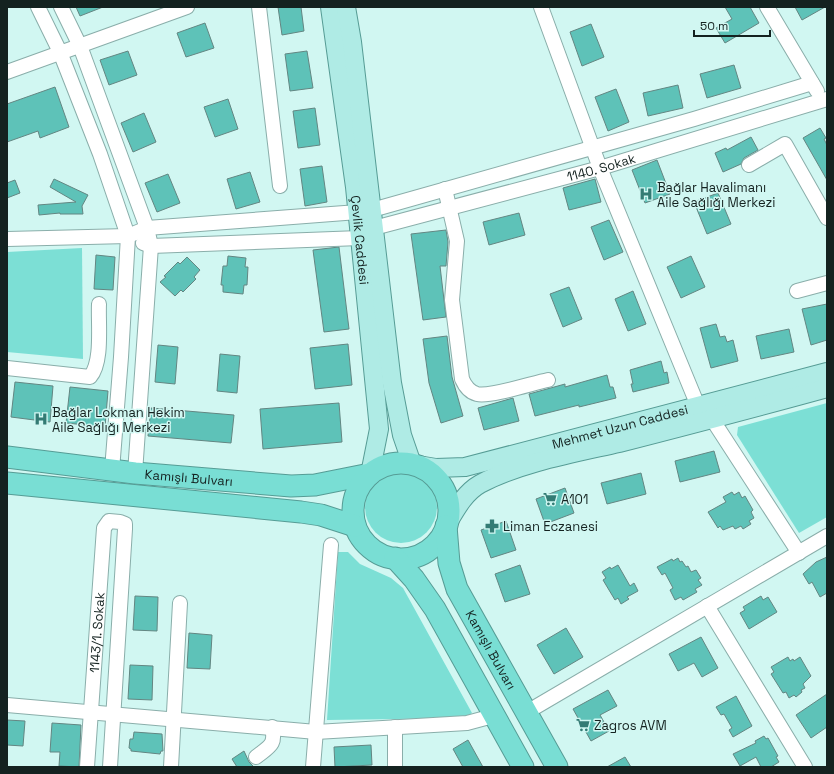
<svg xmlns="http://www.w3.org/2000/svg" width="834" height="774" viewBox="0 0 834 774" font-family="'Space Grotesk',sans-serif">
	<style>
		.green { fill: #7cdfd5 }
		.building { fill: #5ec2b8; stroke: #638682 }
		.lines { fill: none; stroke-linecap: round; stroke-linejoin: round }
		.minor-casing { stroke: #8aaeaa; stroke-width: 16 }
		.major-casing { stroke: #569c95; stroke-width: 20 }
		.highway-casing { stroke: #569c95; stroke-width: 23 }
		.minor { stroke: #fff; stroke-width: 14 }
		.major { stroke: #afebe5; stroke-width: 18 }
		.highway { stroke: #79ded4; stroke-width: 21 }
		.labels { text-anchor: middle; stroke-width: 3; stroke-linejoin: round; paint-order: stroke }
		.street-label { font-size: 13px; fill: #142220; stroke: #d1f7f2 }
		.poi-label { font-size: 13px; fill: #142220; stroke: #d1f7f2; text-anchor: start }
	</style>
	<rect width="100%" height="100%" fill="#d1f7f2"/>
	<!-- green -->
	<g class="green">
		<path d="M82 248 83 359 7 352V252Z"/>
		<path d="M827 403V517L799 533 737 435 738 427Z"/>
		<circle cx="401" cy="507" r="36"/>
		<path d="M338 552H348L360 564 391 578 403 588 472 713 466 718 327 720Z"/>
	</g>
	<!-- building -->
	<g class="building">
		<path d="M76 7H103L80 16Z"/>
		<path d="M278 7H301L304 31 282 35Z"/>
		<path d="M725 7H750L759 23 725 43 716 28 732 19Z"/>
		<path d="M795 7H825L802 20Z"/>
		<path d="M205 23 214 48 186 57 177 33Z"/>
		<path d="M591 24 604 57 582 66 570 32Z"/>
		<path d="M128 51 137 75 109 85 100 60Z"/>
		<path d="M307 51 313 88 290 91 285 54Z"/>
		<path d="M734 65 741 88 707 98 700 74Z"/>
		<path d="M678 85 683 108 648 116 643 93Z"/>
		<path d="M55 87 69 127 40 138 38 131 7 142V104Z"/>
		<path d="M616 89 629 122 608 131 595 97Z"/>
		<path d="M228 99 238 129 215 137 204 107Z"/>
		<path d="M315 108 320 145 298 148 293 111Z"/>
		<path d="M144 113 156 142 133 152 121 123Z"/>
		<path d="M820 128 826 138 824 139 827 145V180L803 138Z"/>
		<path d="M751 137 758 150 744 158 741 164 723 172 715 153 726 148 727 150Z"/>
		<path d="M657 160 670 194 645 203 632 170Z"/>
		<path d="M322 166 327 202 305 206 300 169Z"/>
		<path d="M250 172 260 202 236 209 227 179Z"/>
		<path d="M168 174 180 203 157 212 145 183Z"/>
		<path d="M54 179 88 195 82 206 83 214H60V213L39 215 38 205 76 202 50 187Z"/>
		<path d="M595 179 601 202 569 210 563 188Z"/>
		<path d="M15 180 20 193 7 198V183Z"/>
		<path d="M718 193 731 224 707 234 694 202Z"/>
		<path d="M519 213 525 235 489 245 483 222Z"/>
		<path d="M609 220 623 252 604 260 591 227Z"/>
		<path d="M446 230 448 242 446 266H440L446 317 423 320 411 234Z"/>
		<path d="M339 247 349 329 324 332 313 250Z"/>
		<path d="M96 255 115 257 113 290 94 289Z"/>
		<path d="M228 256 246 258 245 267H248L247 285H244L243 294 223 292V285H221L223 266H227Z"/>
		<path d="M691 256 705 287 681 298 667 267Z"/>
		<path d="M187 257 200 270 194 277 196 279 183 292 181 290 175 296 160 282 166 277 164 276 178 262 180 264Z"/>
		<path d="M569 287 582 319 563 327 550 294Z"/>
		<path d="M633 291 646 324 628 331 615 299Z"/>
		<path d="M827 304V340L811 345 802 309Z"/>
		<path d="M716 324 720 337 725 336 727 342 733 340 738 361 711 368 700 328Z"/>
		<path d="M789 329 794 352 761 359 756 336Z"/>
		<path d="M447 336 452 377 463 416 441 423 429 383 423 339Z"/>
		<path d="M348 344 352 385 315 389 310 348Z"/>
		<path d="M158 345 178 347 175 384 155 382Z"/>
		<path d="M220 354 240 356 237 393 217 391Z"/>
		<path d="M661 361 664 373 667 372 669 383 633 392 631 384H633L630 370Z"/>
		<path d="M607 375 610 387H613L616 398 579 407V405L535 416 529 394 565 384V387Z"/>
		<path d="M15 382 53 386 50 422 11 417Z"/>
		<path d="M70 387 108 391 105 427 66 423Z"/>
		<path d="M513 398 519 421 484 430 478 408Z"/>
		<path d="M339 403 342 442 263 449 260 409Z"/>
		<path d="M151 408 234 415 231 443 148 436Z"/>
		<path d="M714 451 720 472 680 482 675 461Z"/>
		<path d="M641 473 646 494 607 504 601 483Z"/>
		<path d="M565 488 574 513 545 524 536 499Z"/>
		<path d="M732 492 734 495 739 492 742 498 745 496 753 510 751 512 754 518 749 521 751 524 743 529 741 526 735 529 733 526 723 530 720 526 718 528 708 512 726 502 723 497Z"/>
		<path d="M506 521 516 550 491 558 481 530Z"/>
		<path d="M827 557V593L820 597 812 582 809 584 803 574 816 562Z"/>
		<path d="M678 558 680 562 682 561 686 567 688 566 691 572 696 570 701 578 698 580 702 585 695 589 697 592 683 600 681 597 675 600 670 590 673 588 665 573 662 575 657 567 672 559 673 561Z"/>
		<path d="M520 565 530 594 505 602 495 574Z"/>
		<path d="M618 565 630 586 634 583 638 591 627 597 629 599 621 604 618 598 615 600 603 580 606 578 602 572 610 567 611 569Z"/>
		<path d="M135 596 158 597 157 631 133 630Z"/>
		<path d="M761 596 763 600 768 597 777 612 749 629 740 613 745 610 743 607Z"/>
		<path d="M566 628 583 657 554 674 537 645Z"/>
		<path d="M189 633 212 635 210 669 187 668Z"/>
		<path d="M701 637 718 668 702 677 694 663 678 671 669 654Z"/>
		<path d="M788 657 790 661 793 659 794 661 800 657 811 676 803 684 805 688 801 690 802 692 796 697 794 695 789 698 786 692 783 693 771 674 774 672 771 667Z"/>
		<path d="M130 665 153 666 152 700 128 699Z"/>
		<path d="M608 690 617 706 600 715 609 731 591 741 573 709Z"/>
		<path d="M827 694V727L811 738 796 715Z"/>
		<path d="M736 696 752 726 733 737 729 730 732 728 724 714 721 715 716 707Z"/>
		<path d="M7 720 25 721 23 746 7 745Z"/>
		<path d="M52 723 81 725 79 767 59 766 60 752H50Z"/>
		<path d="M134 732 162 734 163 751H161L160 754 131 751V749L129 748 130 739H133Z"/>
		<path d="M764 736 766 739 768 738 778 756 776 757 779 762 771 767H761L756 757 740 766 733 754 756 743 755 741Z"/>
		<path d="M468 740 483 767H463L453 749Z"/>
		<path d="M371 745 372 765 335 767 334 747Z"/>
		<path d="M244 751 249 762 254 767H237L232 759Z"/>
		<path d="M625 757 631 767H607Z"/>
	</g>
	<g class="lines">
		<!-- minor casing -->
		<g class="minor-casing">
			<g id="minor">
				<path d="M38 7 60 52 100 154 128 236 121 357 112 470"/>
				<path d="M61 7 80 46 147 228 151 246 135 473"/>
				<path d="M259 7 280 186"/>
				<path d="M541 7 600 168 698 406"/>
				<path d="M767 7 817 91"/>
				<path d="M7 72 187 7"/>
				<path d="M749 165 785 144 827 218"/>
				<path d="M445 189 457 241 452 300 462 379C465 386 469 392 477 394 491 397 533 383 548 380"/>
				<path d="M372 210 694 119 812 83"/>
				<path id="s1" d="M374 228 600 168 827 99"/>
				<path d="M7 239 128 236 147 228 358 212"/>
				<path d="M143 243 151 246 360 238"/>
				<path d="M797 291 827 283"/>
				<path d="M7 368 90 377C103 362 98 324 99 304"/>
				<path d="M712 419 799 553"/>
				<path d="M707 606 805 767"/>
				<path d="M7 705 316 732 467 723 493 716"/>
				<path d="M527 712 827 536"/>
				<path d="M256 757C270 746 276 745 272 727"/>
				<path id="s2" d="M87 767 104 528 109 521 120 522 125 524V529L110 767"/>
				<path d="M171 767 180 603"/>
				<path d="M313 767 331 545"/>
				<path d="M395 767V727"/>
			</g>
		</g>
		<!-- major casing -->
		<g class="major-casing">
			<g id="major">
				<path id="s3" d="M330 7 355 187 379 429 370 474"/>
				<path id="s4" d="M346 7 352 42 392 383 402 435 412 464 436 468 465 467 827 372"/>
				<path d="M446 526C455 511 464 493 480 484 519 463 575 453 619 443 689 425 758 407 827 388"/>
			</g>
		</g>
		<!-- highway casing -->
		<g class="highway-casing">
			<g id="highway">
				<path id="s5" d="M7 457 135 473 291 486 315 485 370 474"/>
				<circle cx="401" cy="511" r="48"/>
				<path d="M7 483 301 512 321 515 355 526"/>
				<path id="s6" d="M446 526 449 563 457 589 557 767"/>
				<path d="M395 558 414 579 435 609 523 767"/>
			</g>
		</g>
		<!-- minor -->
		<use href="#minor" class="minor"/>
		<!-- major -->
		<use href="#major" class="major"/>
		<!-- highway -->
		<use href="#highway" class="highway"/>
	</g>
	<!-- icons -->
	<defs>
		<g id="hospital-bare" transform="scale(1.08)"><path d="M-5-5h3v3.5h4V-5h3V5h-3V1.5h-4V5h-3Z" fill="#337b74" stroke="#d1f7f2" stroke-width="2.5" paint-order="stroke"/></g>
		<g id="supermarket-bare" transform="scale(1.08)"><path d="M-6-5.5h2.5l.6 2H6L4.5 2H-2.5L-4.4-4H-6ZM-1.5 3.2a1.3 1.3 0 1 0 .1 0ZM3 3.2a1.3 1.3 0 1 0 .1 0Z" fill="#337b74" stroke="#d1f7f2" stroke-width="2.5" paint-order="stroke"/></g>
		<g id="pharmacy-bare" transform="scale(1.08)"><path d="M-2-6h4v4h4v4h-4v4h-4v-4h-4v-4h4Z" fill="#337b74" stroke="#d1f7f2" stroke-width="2.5" paint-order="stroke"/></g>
	</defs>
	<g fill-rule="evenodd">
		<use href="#hospital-bare" x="646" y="194"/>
		<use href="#hospital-bare" x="41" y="419"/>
		<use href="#supermarket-bare" x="550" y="499"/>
		<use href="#pharmacy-bare" x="492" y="526"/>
		<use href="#supermarket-bare" x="583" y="725"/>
	</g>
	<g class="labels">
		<!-- street labels -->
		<g class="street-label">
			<text dy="5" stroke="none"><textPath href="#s1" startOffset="235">1140. Sokak</textPath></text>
			<text dy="5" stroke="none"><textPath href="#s3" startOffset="235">Çevlik Caddesi</textPath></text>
			<text dy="5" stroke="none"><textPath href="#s4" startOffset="676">Mehmet Uzun Caddesi</textPath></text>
			<text dy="5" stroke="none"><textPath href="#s5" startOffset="183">Kamışlı Bulvarı</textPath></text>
			<text dy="5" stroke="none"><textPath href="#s2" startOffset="135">1143/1. Sokak</textPath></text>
			<text dy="5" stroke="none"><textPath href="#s6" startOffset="134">Kamışlı Bulvarı</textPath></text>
		</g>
		<!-- poi labels -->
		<g class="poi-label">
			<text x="657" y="192">Bağlar Havalimanı<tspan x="657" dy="15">Aile Sağlığı Merkezi</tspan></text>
			<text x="52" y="417">Bağlar Lokman Hekim<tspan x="52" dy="15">Aile Sağlığı Merkezi</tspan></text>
			<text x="561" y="504">A101</text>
			<text x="503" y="531">Liman Eczanesi</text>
			<text x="594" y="730">Zagros AVM</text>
		</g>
	</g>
	<!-- border -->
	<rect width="834" height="774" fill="none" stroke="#142220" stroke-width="16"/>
	<!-- scale -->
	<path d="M694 30v6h76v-6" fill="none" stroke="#142220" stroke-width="2"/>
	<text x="700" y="30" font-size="12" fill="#142220" stroke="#d1f7f2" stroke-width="3" paint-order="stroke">50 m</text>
</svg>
